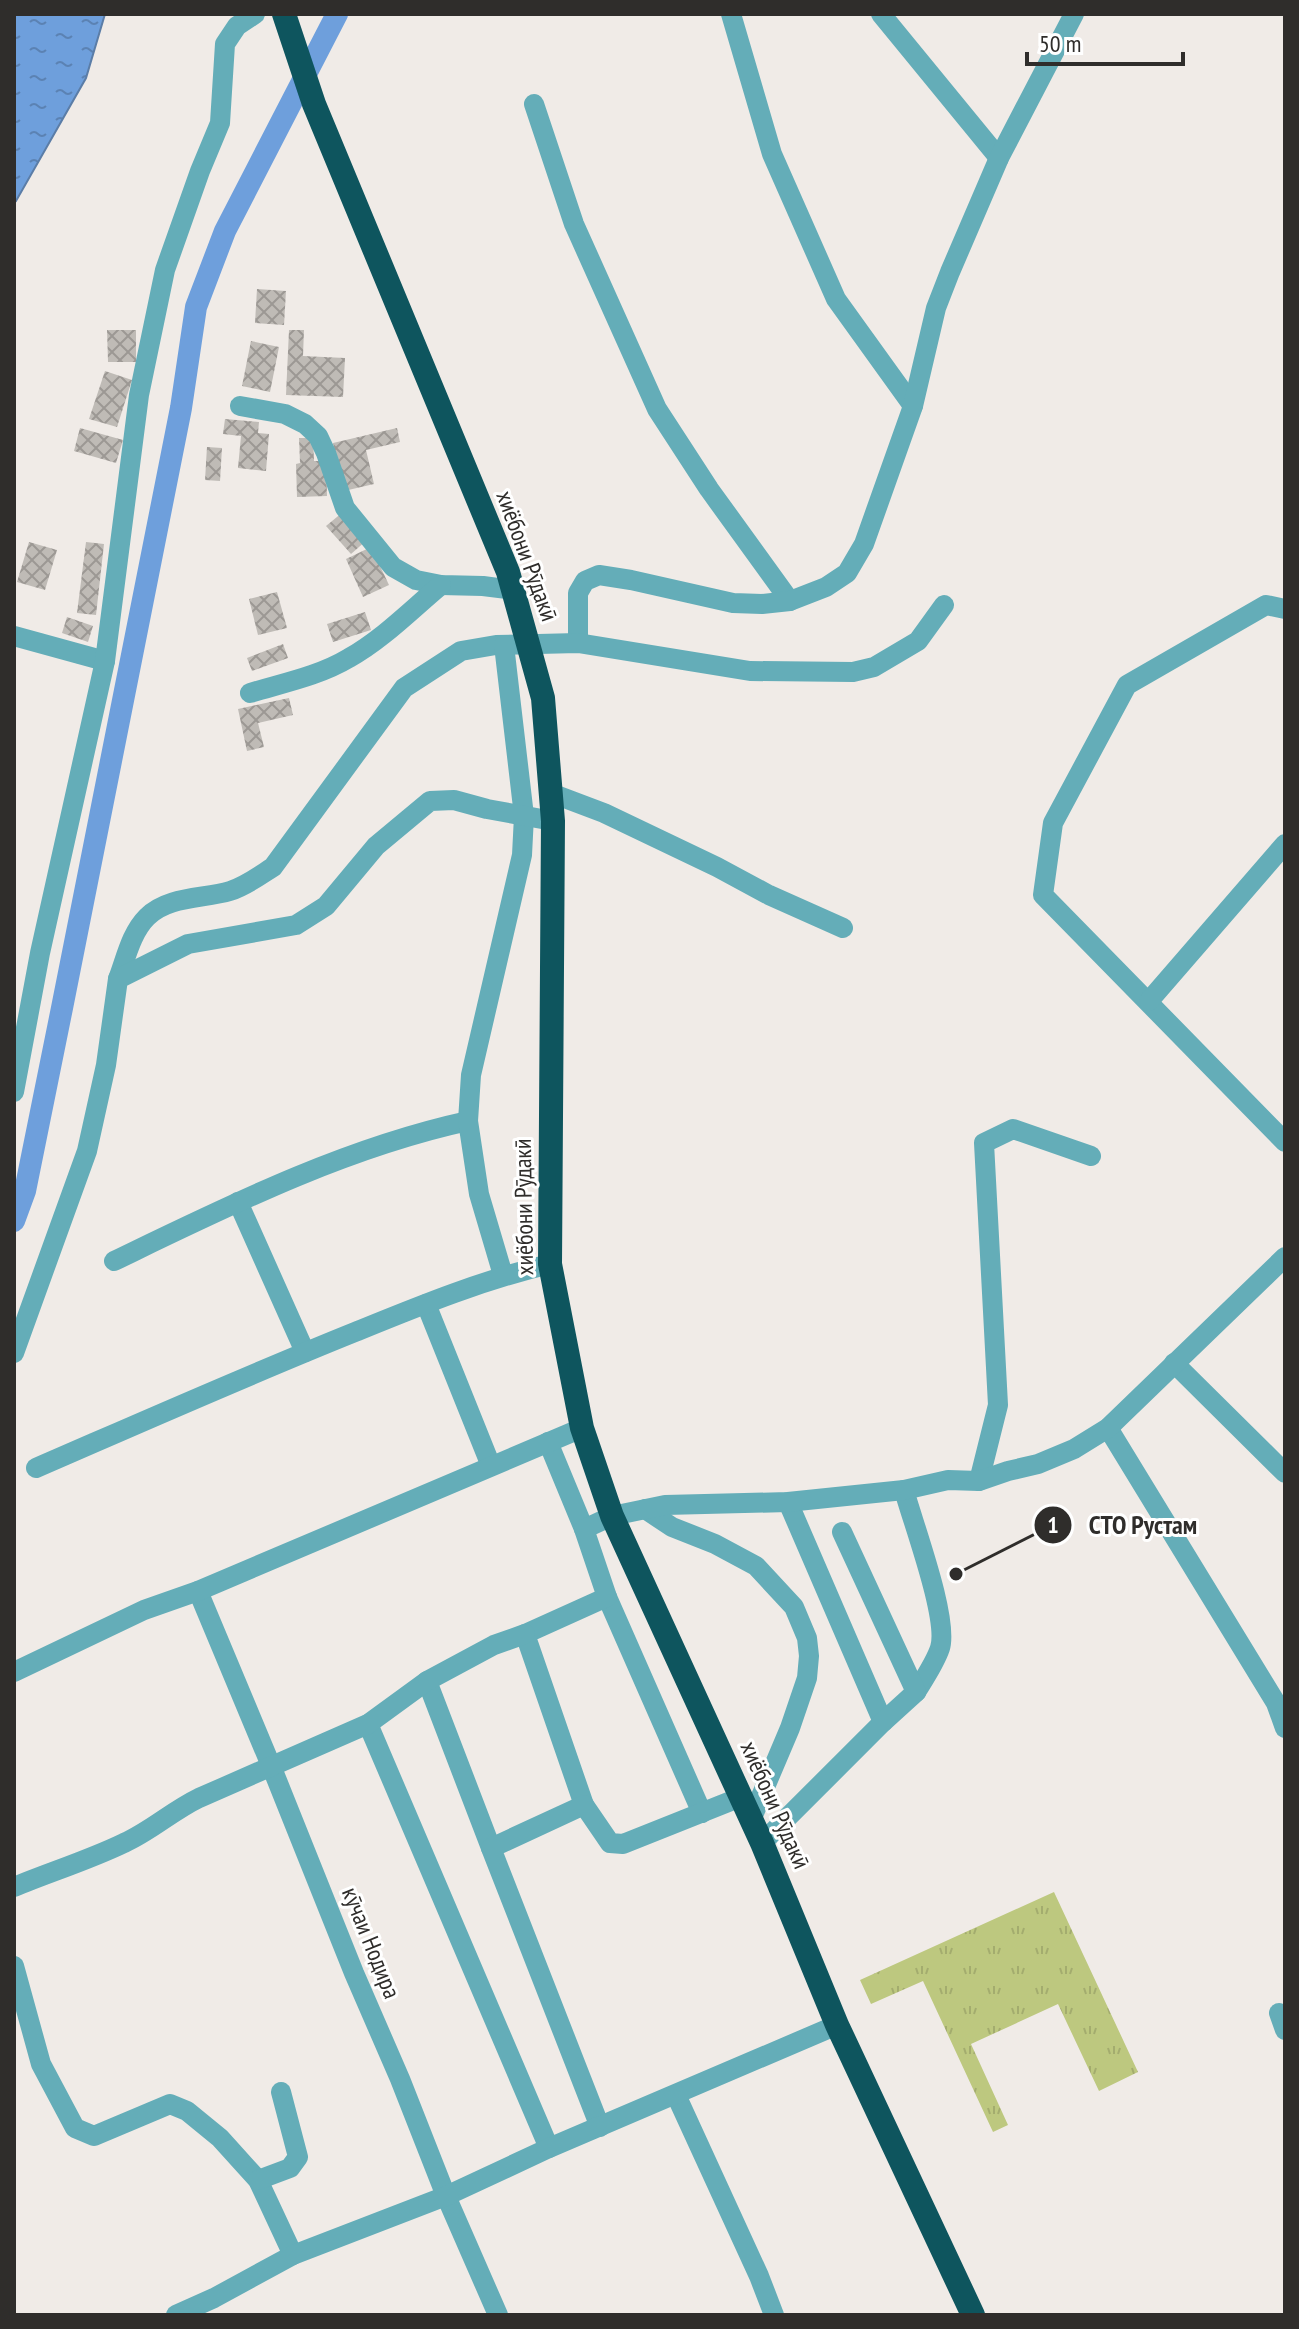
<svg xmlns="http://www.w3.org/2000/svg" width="1299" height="2329" viewBox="0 0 1299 2329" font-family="'PT Sans Narrow',sans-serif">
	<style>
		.grass { fill: url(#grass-tufts) }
		.water { fill: url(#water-ripples); stroke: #5b7da7; stroke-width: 2 }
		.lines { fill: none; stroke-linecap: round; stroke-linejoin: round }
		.canal { stroke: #6e9fdc; stroke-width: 22 }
		.building { fill: url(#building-cross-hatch) }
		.minor { stroke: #64adb8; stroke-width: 20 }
		.highway { stroke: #0e555e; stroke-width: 24 }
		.labels { text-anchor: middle; stroke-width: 6; stroke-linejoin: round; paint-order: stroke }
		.street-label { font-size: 24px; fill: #2f2d2b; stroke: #fff }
		.leader { fill: none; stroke: #2f2d2b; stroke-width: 3 }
		.callout-dot { fill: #2f2d2b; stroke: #fff; stroke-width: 3 }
		.mark-label { font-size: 24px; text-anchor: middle; font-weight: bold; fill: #fff }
		.callout-label { font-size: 26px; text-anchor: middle; font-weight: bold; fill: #2f2d2b; stroke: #fff; stroke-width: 6; stroke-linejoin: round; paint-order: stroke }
	</style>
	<defs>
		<pattern id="grass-tufts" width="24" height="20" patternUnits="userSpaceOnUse" patternTransform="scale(2)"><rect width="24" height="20" fill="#bdc87f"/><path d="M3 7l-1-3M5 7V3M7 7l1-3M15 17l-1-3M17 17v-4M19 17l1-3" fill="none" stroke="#a3ac6e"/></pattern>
		<pattern id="water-ripples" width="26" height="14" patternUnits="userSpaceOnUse" patternTransform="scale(2)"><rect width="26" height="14" fill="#6e9fdc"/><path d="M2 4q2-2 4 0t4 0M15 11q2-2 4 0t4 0" fill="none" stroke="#5b82b3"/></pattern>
		<pattern id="building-cross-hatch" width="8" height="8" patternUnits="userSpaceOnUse" patternTransform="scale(2)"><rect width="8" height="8" fill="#bfbbb6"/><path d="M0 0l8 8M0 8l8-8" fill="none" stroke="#9c9894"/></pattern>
	</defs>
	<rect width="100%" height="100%" fill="#f0ebe7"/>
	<!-- grass -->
	<path class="grass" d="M1054 1892 1138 2072 1099 2091 1058 2004 971 2044 1008 2125 993 2132 923 1981 871 2004 860 1980Z"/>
	<!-- water -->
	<path class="water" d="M14 14H105L86 78 16 201 14 200Z"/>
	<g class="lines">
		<!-- canal -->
		<path class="canal" d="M14 1221 25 1191 62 1008 181 408 196 307 225 231 337 14"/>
	</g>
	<!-- building -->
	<g class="building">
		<path d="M257 289 286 291 284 325 255 323Z"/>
		<path d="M107 330H136V362H108Z"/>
		<path d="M289 330H304L303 356 345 358 343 397 286 395Z"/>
		<path d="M251 341 279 347 270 392 242 386Z"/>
		<path d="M105 371 132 380 117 427 89 419Z"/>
		<path d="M225 419 259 422 258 433 269 434 266 471 238 468 241 436 223 434Z"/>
		<path d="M80 428 123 440 116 463 74 451Z"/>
		<path d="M397 428 400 442 366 450 374 484 344 491 333 443Z"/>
		<path d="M299 438H313L314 461H326L327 496 297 497 296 464 300 463Z"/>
		<path d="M207 447 222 448 220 481 205 480Z"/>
		<path d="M343 512 367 540 351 554 326 526Z"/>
		<path d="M29 542 57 550 45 590 17 582Z"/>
		<path d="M86 542 104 544 96 615 77 613Z"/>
		<path d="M371 547 389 585 363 597 346 559Z"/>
		<path d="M277 592 287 628 258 635 249 599Z"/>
		<path d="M365 612 371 630 333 642 327 624Z"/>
		<path d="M67 617 93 626 88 642 62 633Z"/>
		<path d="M283 644 288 658 252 671 247 658Z"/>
		<path d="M289 698 293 715 258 723 264 747 247 751 238 709Z"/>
	</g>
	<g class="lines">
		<!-- minor -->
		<g class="minor">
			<path d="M731 14 772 154 836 299 913 406"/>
			<path d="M881 14 999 158"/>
			<path d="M534 104 574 224 657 409 709 489 790 601"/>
			<path d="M240 406 285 414 305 424 318 436 326 453 345 508 393 567 416 580 441 585 483 586 514 590"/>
			<path d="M1285 609 1266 605 1127 685 1053 823 1043 895 1285 1142"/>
			<path d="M14 636 105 661"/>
			<path d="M578 643V593L585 581 599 575 631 580 733 603 762 604 790 601 826 587 847 573 864 544 913 406 936 308 950 272 999 158 1074 14"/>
			<path d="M250 693C283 683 319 676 349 658 383 639 412 609 441 585"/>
			<path d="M551 793 604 813 717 867 769 895 843 928"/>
			<path d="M118 979C126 958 131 933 147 917 168 896 203 899 230 891 246 886 259 876 273 867L404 688 461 651 496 645 578 643 750 671 853 672 874 667 918 641 944 605"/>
			<path d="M1149 1001 1285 844"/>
			<path d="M14 1092 40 953 105 661 139 395 165 270 200 171 220 123 225 44 237 26 255 14"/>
			<path d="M238 1202 305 1352"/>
			<path d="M114 1261C228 1206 344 1148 468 1121"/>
			<path d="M503 1275 479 1194 468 1121 471 1075 522 855 524 816 504 645"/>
			<path d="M426 1304 491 1466"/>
			<path d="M14 1353 87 1151 106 1065 118 979 188 944 296 925 326 906 376 846 430 801 454 800 487 809 553 821"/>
			<path d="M1174 1363 1285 1473"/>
			<path d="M1108 1428 1276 1703 1285 1728"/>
			<path d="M548 1442 584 1529"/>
			<path d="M36 1468C142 1422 248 1375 355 1332 419 1306 482 1280 550 1264"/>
			<path d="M979 1481 998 1405 984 1143 1013 1129 1091 1156"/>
			<path d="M904 1490C913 1523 949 1619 940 1648 935 1663 924 1679 916 1692"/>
			<path d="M788 1502 883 1722"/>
			<path d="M645 1509 672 1527 715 1544 756 1566 794 1607 807 1638 809 1656 807 1678 790 1728 751 1820"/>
			<path d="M198 1591 272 1768 354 1973 400 2079 446 2196 498 2315"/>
			<path d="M607 1597 702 1813"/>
			<path d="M14 1672 144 1610 198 1591 582 1428"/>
			<path d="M427 1681 491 1848"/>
			<path d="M368 1724 549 2148"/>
			<path d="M584 1805 525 1634 607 1597 584 1529 612 1516 665 1505 788 1502 904 1490 948 1480 979 1481 1008 1471 1038 1464 1074 1449 1108 1428 1285 1257"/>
			<path d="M762 1843 883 1722 916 1692 842 1532"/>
			<path d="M14 1887C50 1872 89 1860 124 1843 151 1831 172 1811 199 1798L368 1724 427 1681 494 1645 525 1634"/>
			<path d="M14 1966 41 2064 75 2128 94 2136 170 2104 187 2111 220 2138 258 2180 293 2255"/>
			<path d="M1279 2013 1285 2030"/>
			<path d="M676 2095 759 2276 774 2315"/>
			<path d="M600 2127 491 1848 584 1805 610 1843 623 1844 741 1797"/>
			<path d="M258 2180 290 2168 298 2157 281 2092"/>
			<path d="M176 2315 214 2298 293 2255 446 2196 549 2148 837 2025"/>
		</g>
		<!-- highway -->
		<path class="highway" d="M284 14 314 104 508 572 543 698 553 821 550 1264 582 1428 612 1516 762 1843 837 2025 973 2315"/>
	</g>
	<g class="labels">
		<!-- street labels -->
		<g class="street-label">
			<text transform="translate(527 556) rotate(70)" y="8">хиёбони Рӯдакӣ</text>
			<text transform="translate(524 1207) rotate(-91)" y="8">хиёбони Рӯдакӣ</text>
			<text transform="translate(775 1805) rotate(66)" y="8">хиёбони Рӯдакӣ</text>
			<text transform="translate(371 1943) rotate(68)" y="8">кӯчаи Нодира</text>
		</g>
	</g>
	<!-- callouts -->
	<path class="leader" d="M956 1574L1053 1525"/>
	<g class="callout-dot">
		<circle cx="956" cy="1574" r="8"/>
		<circle cx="1053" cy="1525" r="20"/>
	</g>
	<g class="mark-label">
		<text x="1053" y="1533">1</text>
	</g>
	<g class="callout-label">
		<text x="1143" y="1534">СТО Рустам</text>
	</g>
	<!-- border -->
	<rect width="1299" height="2329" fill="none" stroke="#2f2d2b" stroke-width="32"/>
	<!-- scale -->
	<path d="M1027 52v12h156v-12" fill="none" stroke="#2f2d2b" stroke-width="4"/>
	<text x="1039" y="52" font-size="24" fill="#2f2d2b" stroke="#ffffff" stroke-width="6" paint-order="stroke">50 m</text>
</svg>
